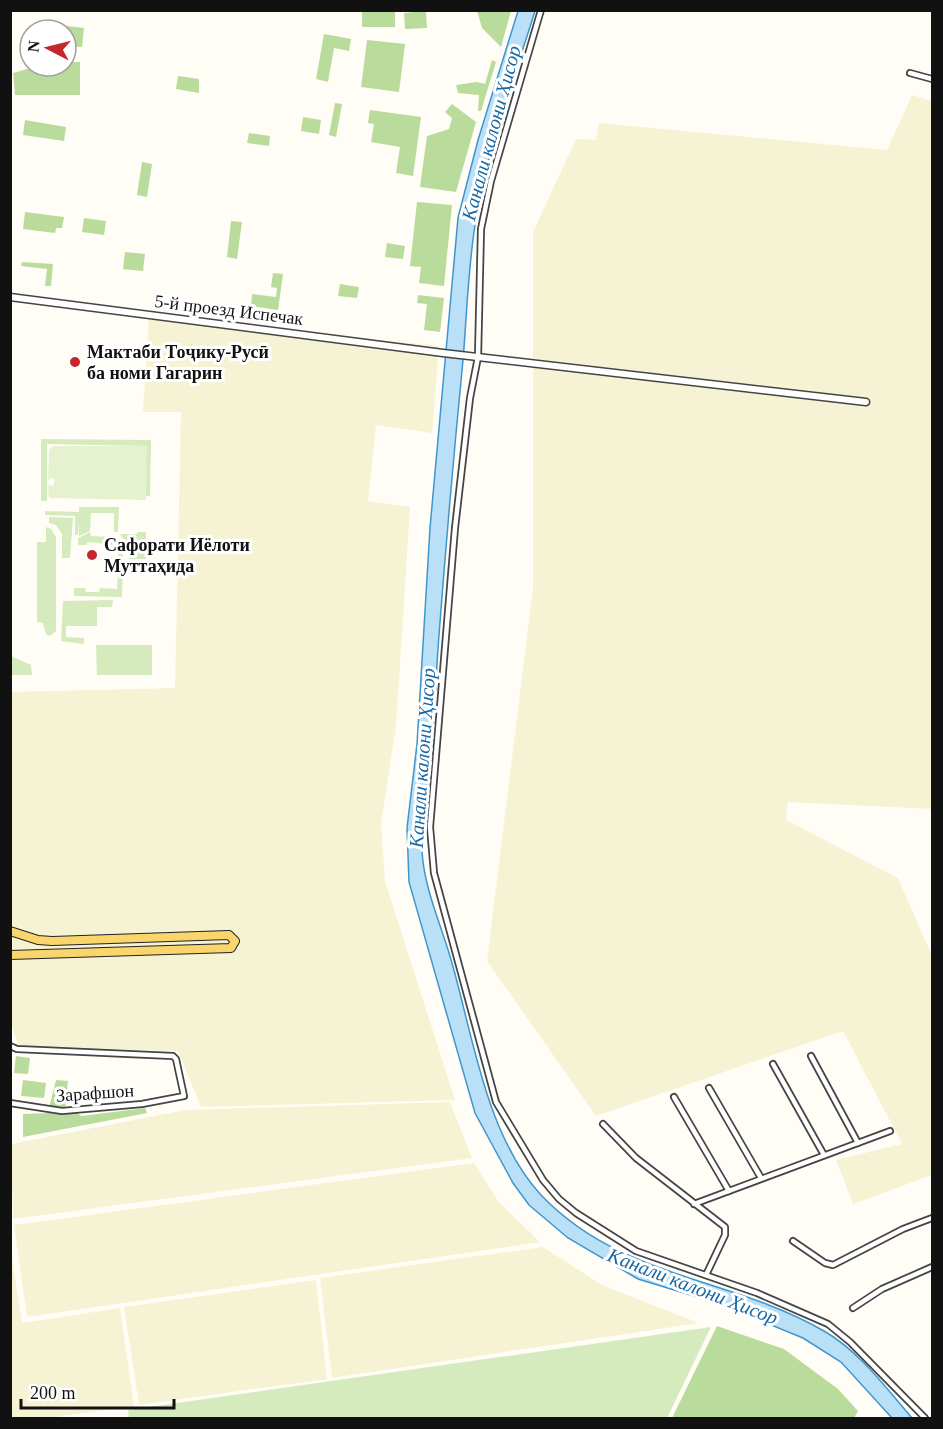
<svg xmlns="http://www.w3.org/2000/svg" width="943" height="1429" viewBox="0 0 943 1429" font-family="'Times New Roman',serif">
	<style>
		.farmland { fill: #f6f3d4 }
		.green { fill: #d5ebbd }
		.forest { fill: #b9dc9c }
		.pitch { fill: #e6f2cf }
		.water { fill: #b9e0f7; stroke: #3f96cf; stroke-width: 1.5 }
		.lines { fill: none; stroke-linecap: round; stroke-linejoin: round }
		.minor-casing { stroke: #444; stroke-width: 8 }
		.tertiary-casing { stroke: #444; stroke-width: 9 }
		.primary-casing { stroke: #222; stroke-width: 10 }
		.minor { stroke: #fff; stroke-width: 4.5 }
		.tertiary { stroke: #fff; stroke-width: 6 }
		.primary { stroke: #f9d66b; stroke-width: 8 }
		.poi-dot { fill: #c4262e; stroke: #fff; stroke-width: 2 }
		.labels { text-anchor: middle; stroke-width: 6; stroke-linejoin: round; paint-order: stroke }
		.street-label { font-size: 18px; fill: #111; stroke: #fff }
		.poi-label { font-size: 18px; font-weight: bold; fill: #111; stroke: #fff; text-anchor: start }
		.water-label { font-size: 20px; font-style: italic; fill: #1768a6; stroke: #fff }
	</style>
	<rect width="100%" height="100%" fill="#fffdf5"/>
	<!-- farmland -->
	<g class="farmland">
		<path d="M912 95 932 101V809L788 802 786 820 898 878 932 956V1175L853 1204 836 1160 902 1144 843 1031 596 1116 487 961 533 588V232L576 139 596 140 599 123 887 150Z"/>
		<path d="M149 315 439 346 432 433 376 425 368 501 410 507 396 727 381 823 385 881 455 1100 201 1107 178 1051 19 1047 10 1020V692L175 688 181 412H143Z"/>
		<path d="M450 1102 472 1158 13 1219 11 1144 185 1110Z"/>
		<path d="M474 1163 498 1201 540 1242 27 1317 14 1225Z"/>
		<path d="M10 1245 22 1323 120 1308 134 1406 49 1418H11Z"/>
		<path d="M543 1247 602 1285 699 1323 332 1378 320 1278Z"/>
		<path d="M316 1280 327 1379 139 1405 124 1307Z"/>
	</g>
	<!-- green -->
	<g class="green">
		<path d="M41 439 151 440 150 496H146V446L47 444V501H41Z"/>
		<path d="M79 507H119L118 532H114V513H91L90 531 79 536V520L78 535H75V516L45 515V511L79 512Z"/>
		<path d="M49 517 73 518 70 558H62V534L56 525 49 523Z"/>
		<path d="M46 527 51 529 56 537V631L50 636 46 634 43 623 37 622V542H46Z"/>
		<path d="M90 532 91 536 114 537 122 549 123 557H118L117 545 87 542V545H78V538Z"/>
		<path d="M137 532H146V559H129L127 545 120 534H137Z"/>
		<path d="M118 568H123L122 597 74 596V588H85L86 592H99L100 588 117 589Z"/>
		<path d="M113 600 112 607H97V626H66V637L84 638V644L61 641 63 601Z"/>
		<path d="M96 645H152V675H97Z"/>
		<path d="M11 656 31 665 32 675H11Z"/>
		<path d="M711 1327 667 1418H129L128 1410Z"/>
	</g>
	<!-- forest -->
	<g class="forest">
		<path d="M426 11 427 28 405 29 404 13Z"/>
		<path d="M477 11H511L501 47 482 28Z"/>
		<rect x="362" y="12" width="33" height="15"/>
		<path d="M59 25 84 28 82 47 66 46V30H58Z"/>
		<path d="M324 34 351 39 349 51 334 48 328 82 316 79Z"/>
		<path d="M367 40 405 44 399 92 361 87Z"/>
		<path d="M492 60 496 62 481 111H478L479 95 458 93 456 85 477 82 485 84Z"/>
		<path d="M66 62H80V95H15L13 73 37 66H66Z"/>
		<path d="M178 76 199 79V93L176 89Z"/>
		<path d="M335 103 342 104 336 137 329 135Z"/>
		<path d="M452 104 476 122 456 192 420 187 427 136 449 129 452 118 445 112Z"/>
		<path d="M370 110 421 117 413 176 396 173 400 147 371 142 374 124 368 123Z"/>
		<path d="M303 117 321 120 319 134 301 131Z"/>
		<path d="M25 120 66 127 64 141 23 135Z"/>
		<path d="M249 133 270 136 269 146 247 143Z"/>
		<path d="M142 162 152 164 147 197 137 195Z"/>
		<path d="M417 202 452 205 444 286 419 283 421 267 410 266Z"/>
		<path d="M25 212 64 217 62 228H56L55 233 23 229Z"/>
		<path d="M84 218 106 221 104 235 82 232Z"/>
		<path d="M231 221 242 222 237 259 227 257Z"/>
		<path d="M387 243 405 246 403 259 385 257Z"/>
		<path d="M125 252 145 254 143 271 123 269Z"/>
		<path d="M22 262 53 264 51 286H45L47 269 21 266Z"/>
		<path d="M273 273 283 274 278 310 251 306 252 294 276 297 277 288 271 287Z"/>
		<path d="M340 284 359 287 357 298 338 296Z"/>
		<path d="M418 295 444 298 440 332 424 330 427 304 417 303Z"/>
		<path d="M16 1056 30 1058 28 1074 14 1073Z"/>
		<path d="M23 1080 46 1083 44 1098 21 1096Z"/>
		<path d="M56 1080 68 1081 65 1109 49 1108Z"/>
		<path d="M145 1108 147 1113 23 1137V1114L76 1112 81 1116Z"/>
		<path d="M717 1326 784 1349 838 1389 858 1411 854 1418H672Z"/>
	</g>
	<!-- pitch -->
	<path class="pitch" d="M53 446H147L146 500 49 498 48 485 53 486 55 481 52 478 48 480 49 450Z"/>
	<!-- water -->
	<path class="water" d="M518 11H535C514 79 487 149 476 219 468 265 467 314 463 360 454 452 446 543 439 635 436 673 435 713 431 751 428 784 420 817 422 851 424 889 442 927 452 963 473 1037 487 1137 541 1195 621 1279 729 1276 824 1331 859 1351 886 1388 912 1418H892L841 1362 803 1338 717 1303 638 1279 568 1238 529 1205 513 1183 475 1113 409 882 407 828 417 744 430 528 458 218 478 140Z"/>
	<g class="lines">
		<!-- minor casing -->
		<g class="minor-casing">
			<g id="minor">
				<path d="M541 10 491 181 481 229 478 357 470 398 455 528 430 827 434 873 496 1102 543 1180 559 1199 576 1213 636 1251 757 1293 828 1324 850 1342 925 1418"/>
				<path d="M910 73 932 79"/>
				<path d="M10 1046 17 1049 173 1056 176 1059 184 1096 142 1104 62 1111 10 1103"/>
				<path d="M811 1056 858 1143"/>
				<path d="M773 1064 824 1155"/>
				<path d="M709 1088 761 1178"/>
				<path d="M674 1097 729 1191"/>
				<path d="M603 1124 636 1158 725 1227V1235L706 1275"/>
				<path d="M694 1204 890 1131"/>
				<path d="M793 1241 825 1263 833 1265 903 1229 932 1218"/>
				<path d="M853 1308 882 1289 932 1267"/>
			</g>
		</g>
		<!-- tertiary casing -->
		<g class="tertiary-casing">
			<path id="tertiary" d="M10 297 443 353 866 402"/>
		</g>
		<!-- primary casing -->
		<g class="primary-casing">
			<path id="primary" d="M10 931 38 940 52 941 229 935 235 941 231 948 10 955"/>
		</g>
		<!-- minor -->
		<use href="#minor" class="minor"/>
		<!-- tertiary -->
		<use href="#tertiary" class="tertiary"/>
		<!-- primary -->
		<use href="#primary" class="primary"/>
	</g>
	<!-- markers -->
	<g class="poi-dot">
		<circle cx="75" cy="362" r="6"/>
		<circle cx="92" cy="555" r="6"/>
	</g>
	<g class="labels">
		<!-- street labels -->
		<g class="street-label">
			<text transform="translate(229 310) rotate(7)" y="6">5-й проезд Испечак</text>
			<text transform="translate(95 1093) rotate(-4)" y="6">Зарафшон</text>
		</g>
		<!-- poi labels -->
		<g class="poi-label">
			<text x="87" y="358">Мактаби Тоҷику-Русӣ<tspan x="87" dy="21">ба номи Гагарин</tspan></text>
			<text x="104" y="551">Сафорати Иёлоти<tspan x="104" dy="21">Муттаҳида</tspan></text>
		</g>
		<!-- water labels -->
		<g class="water-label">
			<text transform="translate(491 133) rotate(-75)" y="7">Канали калони Ҳисор</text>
			<text transform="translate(422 758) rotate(-86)" y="7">Канали калони Ҳисор</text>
			<text transform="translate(693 1286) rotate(21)" y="7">Канали калони Ҳисор</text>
		</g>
	</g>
	<!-- border -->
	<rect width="943" height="1429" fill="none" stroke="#111111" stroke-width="24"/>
	<!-- north arrow -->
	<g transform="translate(48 48) rotate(277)"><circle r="28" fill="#ffffff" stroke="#a0a0a0" stroke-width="1.5"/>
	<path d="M0-4.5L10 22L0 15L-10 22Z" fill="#c4262e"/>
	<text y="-9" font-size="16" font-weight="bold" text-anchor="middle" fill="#111111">N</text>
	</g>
	<!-- scale -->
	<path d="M21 1399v9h153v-9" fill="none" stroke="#111111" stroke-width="3"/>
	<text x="30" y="1399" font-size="18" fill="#111111" stroke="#ffffff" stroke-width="4.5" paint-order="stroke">200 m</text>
</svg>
